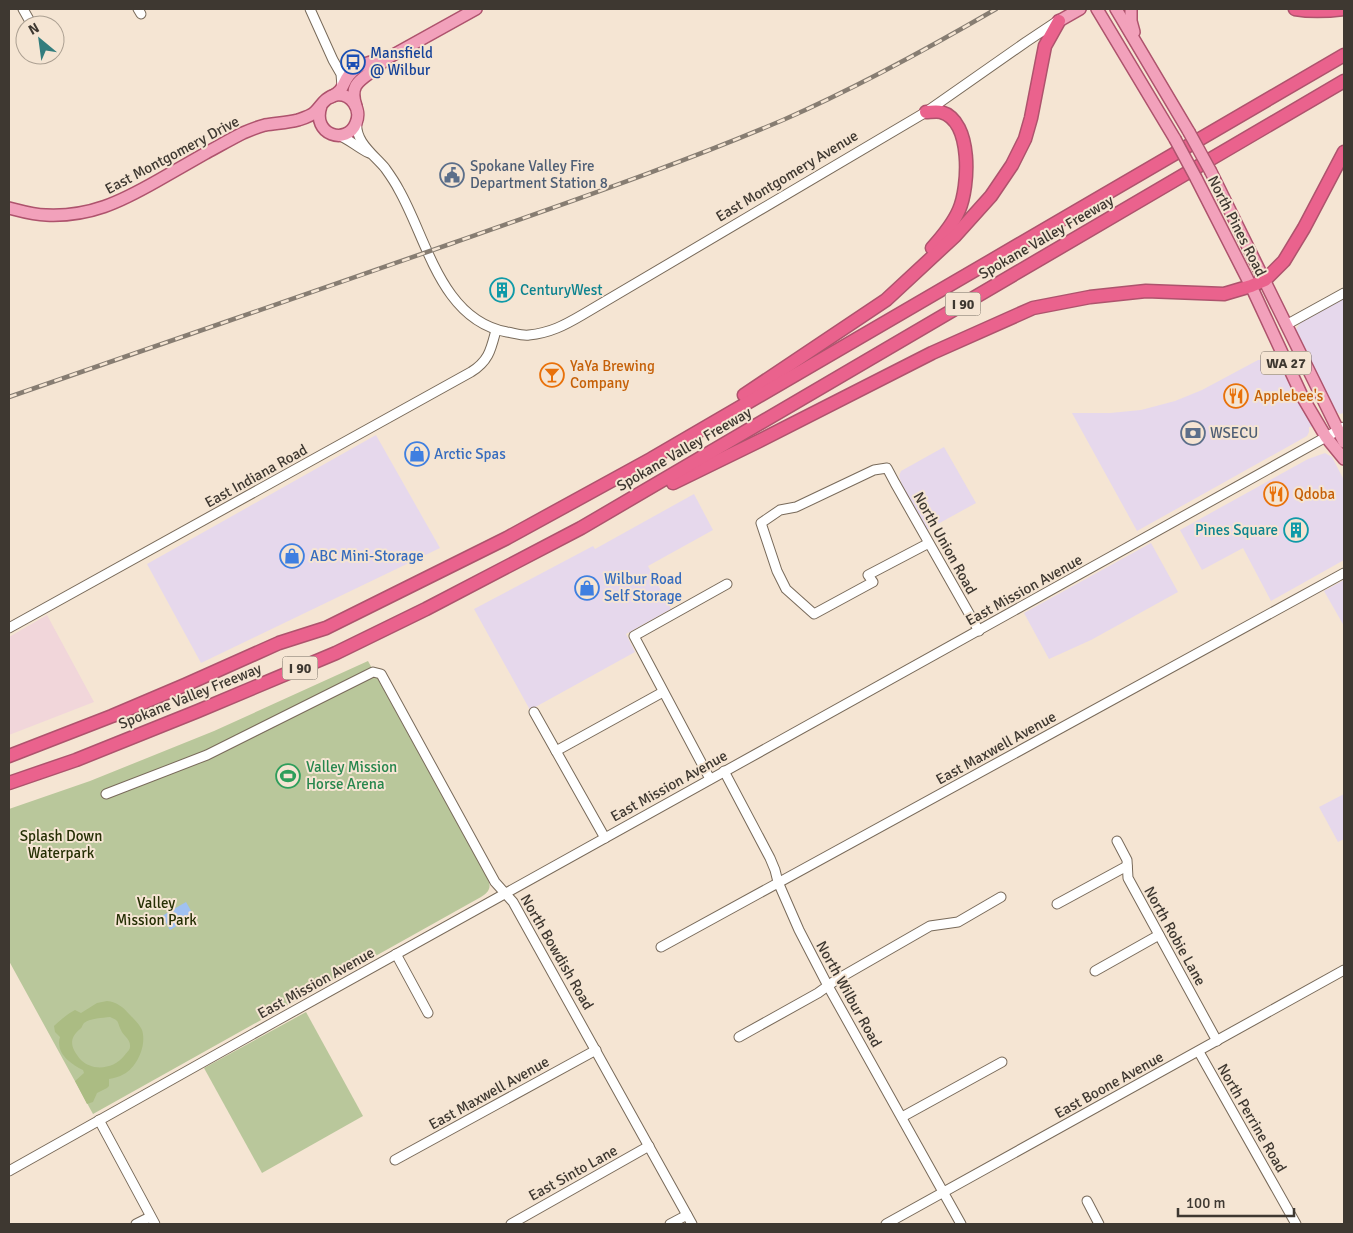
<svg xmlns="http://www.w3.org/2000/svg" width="1353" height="1233" viewBox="0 0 1353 1233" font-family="Signika,sans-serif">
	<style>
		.commercial { fill: #e6d8ec }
		.industrial { fill: #f1d6da }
		.green { fill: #b9c79b }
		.forest { fill: #abbc83; fill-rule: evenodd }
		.water { fill: #a0c1f2 }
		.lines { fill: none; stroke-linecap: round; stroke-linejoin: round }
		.minor-casing { stroke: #786a5a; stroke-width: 11 }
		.major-casing { stroke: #ae536d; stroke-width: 14 }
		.highway-casing { stroke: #ae536d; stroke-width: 15 }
		.minor { stroke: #fff; stroke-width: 9 }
		.major { stroke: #f2a1bb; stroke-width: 11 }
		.highway { stroke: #ea628d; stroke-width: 12 }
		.rail-casing { stroke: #877d72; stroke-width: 4.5 }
		.rail { stroke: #f5e5d3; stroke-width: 2.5; stroke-dasharray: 8; stroke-linecap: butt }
		.major-bridge-casing { stroke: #ae536d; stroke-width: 14; stroke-linecap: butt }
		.major-bridge { stroke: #f2a1bb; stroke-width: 11 }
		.labels { text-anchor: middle; stroke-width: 4; stroke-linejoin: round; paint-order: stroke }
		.shield { fill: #f5e5d3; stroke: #756c62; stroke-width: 1 }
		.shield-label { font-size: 14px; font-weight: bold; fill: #3e3831 }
		.transit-label { font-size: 15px; fill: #164399; stroke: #f5e5d3; text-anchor: start }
		.street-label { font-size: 15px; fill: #3e3831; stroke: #f5e5d3 }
		.service-label { font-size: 15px; fill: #4e5e75; stroke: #f5e5d3; text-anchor: start }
		.culture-label { font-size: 15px; fill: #0d838f; stroke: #f5e5d3; text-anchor: start }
		.food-label { font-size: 15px; fill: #c56008; stroke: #f5e5d3; text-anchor: start }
		.shop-label { font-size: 15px; fill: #366cbe; stroke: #f5e5d3; text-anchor: start }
		.leisure-label { font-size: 15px; fill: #27864d; stroke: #f5e5d3; text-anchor: start }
		.park-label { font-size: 15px; fill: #252f04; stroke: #f5e5d3 }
	</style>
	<rect width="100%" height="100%" fill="#f5e5d3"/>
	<!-- commercial -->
	<g class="commercial">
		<path d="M1344 298V413L1340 414 1334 410 1296 336V329L1301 322Z"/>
		<path d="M1276 357 1296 398 1310 422 1312 427H1309V432L1307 436 1137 531 1072 413H1110L1141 410 1175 401 1202 390 1258 360H1270Z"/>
		<path d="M376 435 440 548 201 663 147 564Z"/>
		<path d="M944 447 976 503 925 531 901 487 902 485 899 476 901 471Z"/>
		<path d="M1325 453 1332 457 1344 480V560L1271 601 1243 548 1202 570 1180 530 1308 459Z"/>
		<path d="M694 494 713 530 648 566 671 609 626 634 635 652 530 710 474 609 593 546 595 549Z"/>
		<path d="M1151 543 1178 592 1091 640 1049 659 1024 613Z"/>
		<path d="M1344 580V626L1324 591Z"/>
		<path d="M1344 794V839L1338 842 1319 807Z"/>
	</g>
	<!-- industrial -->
	<path class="industrial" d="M47 615 94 702 9 735V637Z"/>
	<!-- green -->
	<g class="green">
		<path d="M368 661 483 870C489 881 495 889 481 897L93 1114 9 961V809L90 781 214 731Z"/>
		<path d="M306 1012 363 1116 262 1173 204 1068Z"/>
	</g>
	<!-- forest -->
	<path class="forest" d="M107 1001C117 1002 123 1007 130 1015 134 1019 140 1025 142 1030 147 1045 137 1067 124 1074 119 1077 114 1078 109 1079V1086L107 1088 97 1093 93 1102 87 1104 75 1081 84 1073 83 1070C71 1064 55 1053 60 1037L55 1032 54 1026C59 1021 69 1013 75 1010L81 1013 97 1003ZM110 1017C120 1021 117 1022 121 1030 123 1036 131 1039 130 1047 130 1050 126 1053 124 1056 114 1069 92 1072 80 1059 71 1048 68 1039 80 1029 82 1028 82 1025 84 1023 91 1018 102 1018 110 1017Z"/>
	<!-- water -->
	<path class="water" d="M186 902 194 916 170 930 162 916Z"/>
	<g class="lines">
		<!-- minor casing -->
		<g class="minor-casing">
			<g id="minor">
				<path d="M23 9 32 25"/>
				<path d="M138 9 141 14"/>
				<path d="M310 9 333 60 341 74 342 87"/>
				<path d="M357 121C354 141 373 154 385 168 390 175 395 182 399 190 427 239 441 320 507 332 514 333 522 336 529 335 550 333 565 325 582 315L926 112 1026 42 1056 22"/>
				<path d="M338 135C349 139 358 148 369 153"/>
				<path d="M1286 325 1344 293"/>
				<path d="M929 543 868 575 873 582 814 614 786 589 777 571 761 523 780 510 796 507 874 470 887 468 895 483 979 631"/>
				<path d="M9 628 471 372C489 361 491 349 496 330"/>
				<path d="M534 712 605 838"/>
				<path d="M556 751 663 692"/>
				<path d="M724 771 770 858 775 870 778 882 799 930 828 986 961 1224"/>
				<path d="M710 779 634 636 727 584"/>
				<path d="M106 794 207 755 373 672 381 674 495 882 513 902 692 1224"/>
				<path d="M1117 841 1127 860 1128 878 1217 1041"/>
				<path d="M1057 904 1127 866"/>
				<path d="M661 947 1344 573"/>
				<path d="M396 954 428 1013"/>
				<path d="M1095 971 1159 935"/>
				<path d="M739 1037 818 993 836 980 930 926 958 922 1001 897"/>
				<path d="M1199 1052 1296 1224"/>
				<path d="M902 1117 1002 1062"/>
				<path d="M99 1120 155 1224"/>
				<path d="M395 1160 596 1050"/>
				<path d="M9 1171 276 1021 1344 427"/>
				<path d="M1087 1201 1099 1224"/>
				<path d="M136 1224 150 1217"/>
				<path d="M511 1224 649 1146"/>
				<path d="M670 1224 687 1215"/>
				<path d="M886 1224 1344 970"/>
			</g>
		</g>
		<!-- major casing -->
		<g class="major-casing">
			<g id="major">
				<path d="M1097 9 1175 139"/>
				<path d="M1116 9 1189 132"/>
				<path d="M1131 9V21L1134 32"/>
				<path d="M1059 21 1080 9"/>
				<path d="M331 97C345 90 341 85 349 75 358 64 373 61 386 59"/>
				<path d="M356 106C349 85 359 81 374 70 379 67 382 62 386 59L476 9"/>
				<path d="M1211 172 1344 442"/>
				<path d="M1196 178 1251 286 1303 398 1326 437 1344 459"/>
				<path d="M9 208C21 211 33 215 46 215 90 217 120 202 157 181 173 172 190 162 206 153 219 146 231 139 243 133 250 130 257 127 265 125 276 123 287 123 298 120 304 118 311 116 315 112 322 105 325 97 336 95 351 93 362 109 356 123 347 146 311 135 321 106"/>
			</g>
		</g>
		<!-- highway casing -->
		<g class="highway-casing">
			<g id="highway">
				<path d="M1295 9C1312 12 1328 11 1344 9"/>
				<path d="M926 112C930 112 937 111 941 112 973 121 969 187 959 210 953 224 942 237 932 248"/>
				<path d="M744 395 886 300 955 236 991 196 1012 165 1025 139 1031 118 1045 46 1059 21"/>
				<path d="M673 483 759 441 932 353 1033 308 1090 297 1146 291 1224 294 1251 286 1265 280 1284 261 1304 228 1344 152"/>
				<path d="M9 756 112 716 185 685 279 643 326 628 507 538 651 459 1344 55"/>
				<path d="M9 783 76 760 198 711 336 653 426 609 581 528 1344 81"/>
			</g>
		</g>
		<!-- minor -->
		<use href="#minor" class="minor"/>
		<!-- major -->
		<use href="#major" class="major"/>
		<!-- highway -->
		<use href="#highway" class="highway"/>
		<!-- rail casing -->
		<g class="rail-casing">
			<path id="rail" d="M9 397C157 345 305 295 453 243 563 204 675 166 783 120 856 88 927 49 996 9"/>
		</g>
		<!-- rail -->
		<use href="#rail" class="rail"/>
		<!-- major-bridge casing -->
		<g class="major-bridge-casing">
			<g id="major-bridge">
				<path d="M1189 132 1211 172"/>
				<path d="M1175 139 1196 178"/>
			</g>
		</g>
		<!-- major-bridge -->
		<use href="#major-bridge" class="major-bridge"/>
	</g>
	<!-- icons -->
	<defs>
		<g id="bus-ring" transform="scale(1.25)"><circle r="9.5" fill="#f5e5d3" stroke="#1a4fb4" stroke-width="1.5"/><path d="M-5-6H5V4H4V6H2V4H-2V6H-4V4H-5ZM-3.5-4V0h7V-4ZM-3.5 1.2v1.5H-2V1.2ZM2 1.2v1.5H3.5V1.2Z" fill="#1a4fb4"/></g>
		<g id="civic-ring" transform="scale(1.25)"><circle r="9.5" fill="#f5e5d3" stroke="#5c6f8a" stroke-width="1.5"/><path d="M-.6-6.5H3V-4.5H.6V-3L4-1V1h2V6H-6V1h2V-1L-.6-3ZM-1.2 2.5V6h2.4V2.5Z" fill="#5c6f8a"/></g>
		<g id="building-ring" transform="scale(1.25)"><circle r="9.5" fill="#f5e5d3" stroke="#0f9aa8" stroke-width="1.5"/><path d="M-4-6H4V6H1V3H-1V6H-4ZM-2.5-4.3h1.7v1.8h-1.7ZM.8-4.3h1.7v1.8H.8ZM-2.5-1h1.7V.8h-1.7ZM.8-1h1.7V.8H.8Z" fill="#0f9aa8"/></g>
		<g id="bar-ring" transform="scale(1.25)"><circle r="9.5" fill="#f5e5d3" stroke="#e8710a" stroke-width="1.5"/><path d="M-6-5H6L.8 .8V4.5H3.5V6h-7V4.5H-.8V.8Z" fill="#e8710a"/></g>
		<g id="restaurant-ring" transform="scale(1.25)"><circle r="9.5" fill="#f5e5d3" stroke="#e8710a" stroke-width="1.5"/><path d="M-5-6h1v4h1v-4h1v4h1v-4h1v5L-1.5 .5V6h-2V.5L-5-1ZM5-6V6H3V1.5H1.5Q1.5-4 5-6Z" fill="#e8710a"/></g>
		<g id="bank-ring" transform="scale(1.25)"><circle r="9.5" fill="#f5e5d3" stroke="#5c6f8a" stroke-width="1.5"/><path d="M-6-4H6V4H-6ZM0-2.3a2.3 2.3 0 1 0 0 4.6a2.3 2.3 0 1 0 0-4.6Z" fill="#5c6f8a"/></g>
		<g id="shop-ring" transform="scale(1.25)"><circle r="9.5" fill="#f5e5d3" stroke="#3f7fe0" stroke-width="1.5"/><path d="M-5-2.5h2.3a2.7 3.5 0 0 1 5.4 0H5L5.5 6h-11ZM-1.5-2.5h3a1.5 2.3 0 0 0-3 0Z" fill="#3f7fe0"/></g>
		<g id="stadium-ring" transform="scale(1.25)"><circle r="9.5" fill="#f5e5d3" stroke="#2e9e5b" stroke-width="1.5"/><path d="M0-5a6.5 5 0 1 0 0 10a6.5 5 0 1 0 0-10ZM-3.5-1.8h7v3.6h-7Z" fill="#2e9e5b"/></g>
	</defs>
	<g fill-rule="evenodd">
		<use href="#bus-ring" x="353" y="62"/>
		<use href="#civic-ring" x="452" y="175"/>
		<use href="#building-ring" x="502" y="290"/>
		<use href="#bar-ring" x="552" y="375"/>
		<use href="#restaurant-ring" x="1236" y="396"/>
		<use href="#bank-ring" x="1193" y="433"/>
		<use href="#shop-ring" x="417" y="454"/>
		<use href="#restaurant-ring" x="1276" y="494"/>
		<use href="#building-ring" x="1296" y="530"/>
		<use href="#shop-ring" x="292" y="556"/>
		<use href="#shop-ring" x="587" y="588"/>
		<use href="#stadium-ring" x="288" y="776"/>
	</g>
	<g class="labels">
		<!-- shield labels -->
		<g class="shield">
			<rect x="945.5" y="292.5" width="35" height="23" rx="4"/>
			<rect x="1261" y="351.5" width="50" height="23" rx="4"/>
			<rect x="282.5" y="656.5" width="35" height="23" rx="4"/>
		</g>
		<g class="shield-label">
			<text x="963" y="309">I 90</text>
			<text x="1286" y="368">WA 27</text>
			<text x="300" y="673">I 90</text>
		</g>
		<!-- transit labels -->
		<g class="transit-label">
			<text x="370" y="58">Mansfield<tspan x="370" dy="17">@ Wilbur</tspan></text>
		</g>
		<!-- street labels -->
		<g class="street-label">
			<text transform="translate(172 155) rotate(-28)" y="5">East Montgomery Drive</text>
			<text transform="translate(787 176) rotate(-31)" y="5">East Montgomery Avenue</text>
			<text transform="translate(1237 226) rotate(63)" y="5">North Pines Road</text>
			<text transform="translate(1046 237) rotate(-30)" y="5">Spokane Valley Freeway</text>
			<text transform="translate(684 449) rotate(-30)" y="5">Spokane Valley Freeway</text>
			<text transform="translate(256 476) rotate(-29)" y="5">East Indiana Road</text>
			<text transform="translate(945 543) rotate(61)" y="5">North Union Road</text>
			<text transform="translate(1024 590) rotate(-29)" y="5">East Mission Avenue</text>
			<text transform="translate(190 696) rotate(-22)" y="5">Spokane Valley Freeway</text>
			<text transform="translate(996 748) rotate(-29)" y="5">East Maxwell Avenue</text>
			<text transform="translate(669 786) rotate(-29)" y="5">East Mission Avenue</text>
			<text transform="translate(1175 936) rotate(61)" y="5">North Robie Lane</text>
			<text transform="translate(557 952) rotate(60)" y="5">North Bowdish Road</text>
			<text transform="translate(316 983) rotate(-29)" y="5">East Mission Avenue</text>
			<text transform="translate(849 994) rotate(61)" y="5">North Wilbur Road</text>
			<text transform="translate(1109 1085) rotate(-29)" y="5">East Boone Avenue</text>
			<text transform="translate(489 1093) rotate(-29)" y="5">East Maxwell Avenue</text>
			<text transform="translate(1252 1118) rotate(60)" y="5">North Perrine Road</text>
			<text transform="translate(573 1173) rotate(-29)" y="5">East Sinto Lane</text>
		</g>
		<!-- service labels -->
		<g class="service-label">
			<text x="470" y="171">Spokane Valley Fire<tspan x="470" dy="17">Department Station 8</tspan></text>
			<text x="1210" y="438">WSECU</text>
		</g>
		<!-- culture labels -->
		<g class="culture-label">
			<text x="520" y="295">CenturyWest</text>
			<text x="1278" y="535" text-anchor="end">Pines Square</text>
		</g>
		<!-- food labels -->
		<g class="food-label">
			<text x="570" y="371">YaYa Brewing<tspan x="570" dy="17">Company</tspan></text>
			<text x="1254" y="401">Applebee's</text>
			<text x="1294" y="499">Qdoba</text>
		</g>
		<!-- shop labels -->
		<g class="shop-label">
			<text x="434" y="459">Arctic Spas</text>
			<text x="310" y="561">ABC Mini-Storage</text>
			<text x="604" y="584">Wilbur Road<tspan x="604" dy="17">Self Storage</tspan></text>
		</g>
		<!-- leisure labels -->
		<g class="leisure-label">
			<text x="306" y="772">Valley Mission<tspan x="306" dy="17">Horse Arena</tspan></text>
		</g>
		<!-- park labels -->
		<g class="park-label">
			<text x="61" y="841">Splash Down<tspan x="61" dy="17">Waterpark</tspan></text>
			<text x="156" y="908">Valley<tspan x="156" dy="17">Mission Park</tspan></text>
		</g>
	</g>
	<!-- border -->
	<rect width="1353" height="1233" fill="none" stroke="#3e3831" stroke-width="20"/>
	<!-- north arrow -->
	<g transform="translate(40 40) rotate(331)"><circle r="24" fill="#f5e5d3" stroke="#aca092"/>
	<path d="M0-4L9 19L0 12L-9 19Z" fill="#337d7d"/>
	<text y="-8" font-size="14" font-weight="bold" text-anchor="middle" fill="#3e3831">N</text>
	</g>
	<!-- scale -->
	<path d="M1178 1208v8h116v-8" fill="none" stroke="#3e3831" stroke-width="2.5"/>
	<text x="1186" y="1208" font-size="15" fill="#3e3831" stroke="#f5e5d3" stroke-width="4" paint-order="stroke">100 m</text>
</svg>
